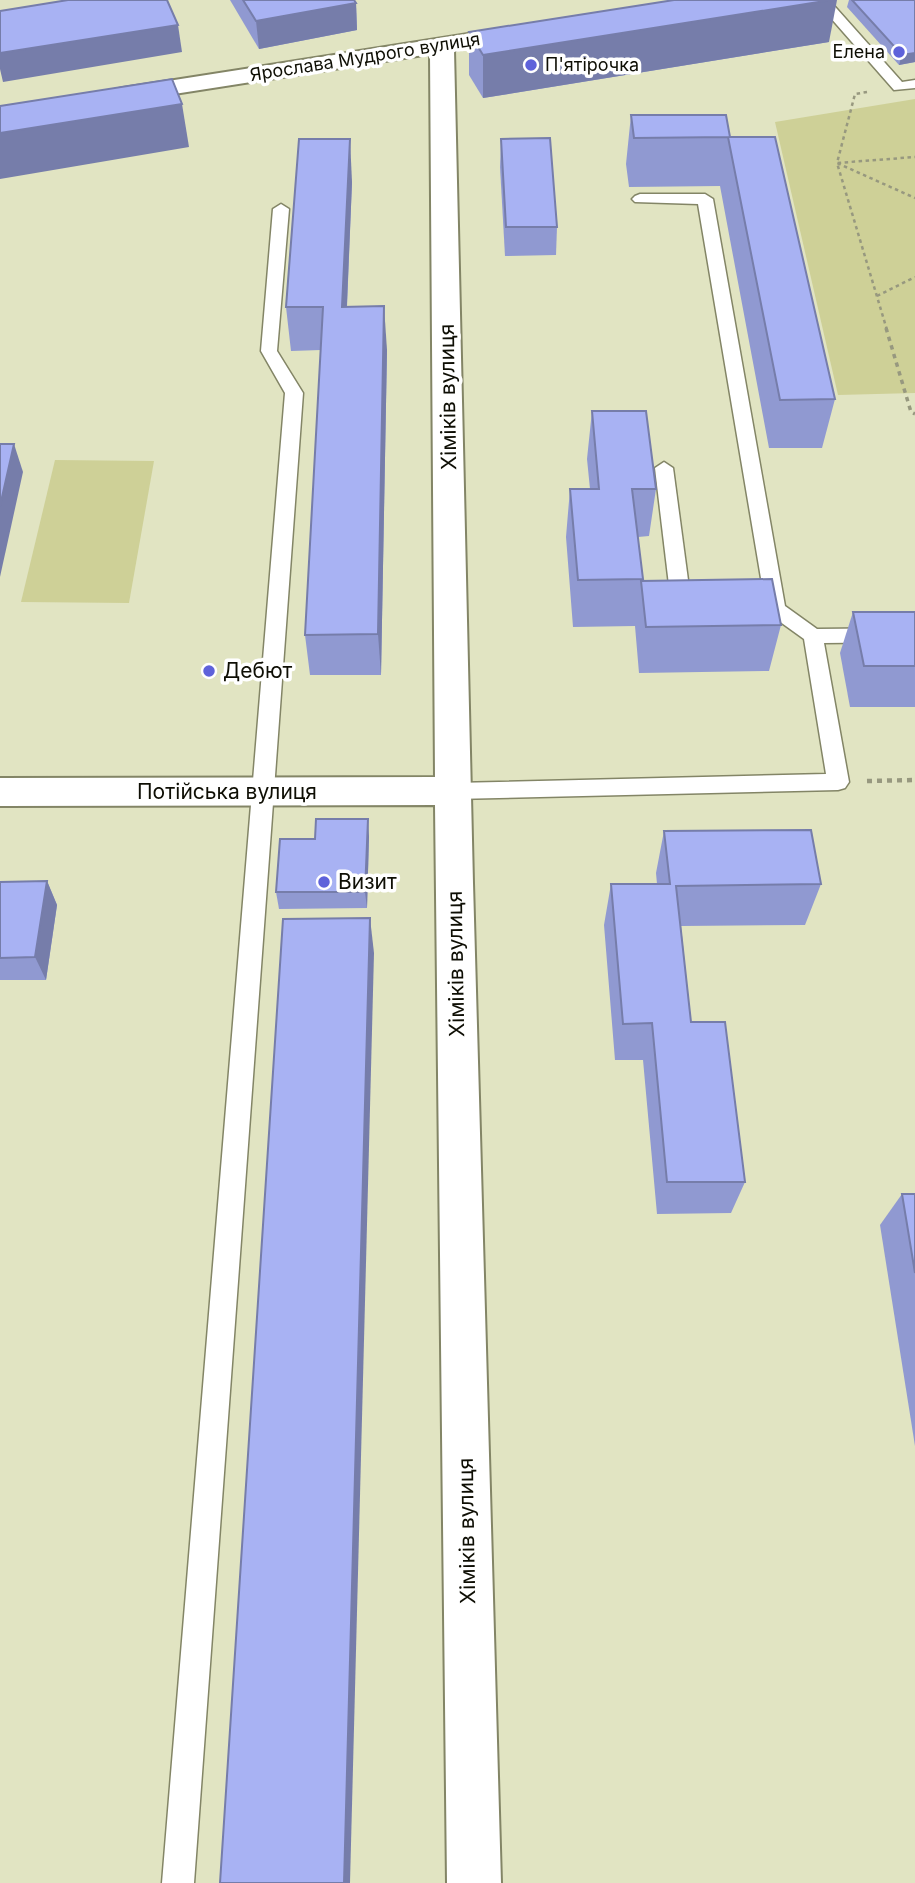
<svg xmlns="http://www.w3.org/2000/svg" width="915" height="1883" viewBox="0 0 915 1883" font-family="Inter,sans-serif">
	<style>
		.green { fill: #ced097 }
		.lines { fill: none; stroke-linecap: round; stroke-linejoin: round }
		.lane-casing { stroke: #838566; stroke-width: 3 }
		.street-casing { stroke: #838566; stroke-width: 4 }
		.path-far2 { stroke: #97987f; stroke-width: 2.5; stroke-dasharray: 3.5 3.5; stroke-linecap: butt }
		.path-far1 { stroke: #97987f; stroke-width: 3.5; stroke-dasharray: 4.5 4.5; stroke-linecap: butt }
		.path { stroke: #97987f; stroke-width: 4.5; stroke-dasharray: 5 5; stroke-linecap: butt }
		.lane { fill: #fff; fill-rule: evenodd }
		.street { fill: #fff; fill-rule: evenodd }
		.wall { fill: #9099d1 }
		.shaded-wall { fill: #767daa }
		.building { fill: #a8b2f3; stroke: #767daa; stroke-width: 2 }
		.poi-dot { fill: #5e62da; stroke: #fff; stroke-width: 2.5 }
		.labels { text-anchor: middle; stroke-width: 7; stroke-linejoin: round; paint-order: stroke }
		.far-poi-label { font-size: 18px; fill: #0e0e04; stroke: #fff; text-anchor: end }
		.far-street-label { font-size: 18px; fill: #0e0e04; stroke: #fff }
		.street-label { font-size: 21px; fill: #0e0e04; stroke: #fff }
		.poi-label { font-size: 21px; fill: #0e0e04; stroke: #fff; text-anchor: start }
	</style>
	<rect width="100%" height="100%" fill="#e1e4c2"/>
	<!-- green -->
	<g class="green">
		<path d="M915 99V393L838 395 775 122Z"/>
		<path d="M55 460 154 461 129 603 21 602Z"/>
	</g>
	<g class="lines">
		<!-- lane casing -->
		<g class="lane-casing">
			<g id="lane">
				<path d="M815 0H829L902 82 915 80V88L894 90Z"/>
				<path d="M640 194H705L713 199 785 606 817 629 915 628V642L824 643 849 782 845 788 838 790 454 799 446 797 443 791 446 785 454 783 826 774 804 639 772 616 740 615 737 610 740 605 765 602 698 204 635 202 632 199 635 196Z"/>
				<path d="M281 204 289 209 277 351 303 393 194 1883H162L285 393 261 351 273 209Z"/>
				<path d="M664 462 673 468 692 610 689 615H675L672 610 655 468Z"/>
			</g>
		</g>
		<!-- street casing -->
		<g class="street-casing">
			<path id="street" d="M468 34 476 36 480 41 476 46 454 50 473 883 501 1883H447L435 805 0 806V778L435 777 430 54 123 102 114 100 111 95 114 90 123 88Z"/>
		</g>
		<!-- path-far2 -->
		<g class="path-far2">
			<path d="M867 92 855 94 837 163 915 198"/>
			<path d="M877 296 915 277"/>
			<path d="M887 330 837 163 915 157"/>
		</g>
		<!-- path-far1 -->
		<path class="path-far1" d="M886 328 911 412 915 414"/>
		<!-- path -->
		<path class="path" d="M867 781 915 780"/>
		<!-- lane -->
		<use href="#lane" class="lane"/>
		<!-- street -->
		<use href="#street" class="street"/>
	</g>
	<!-- wall -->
	<g class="wall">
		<path d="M230 0H354L356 3 357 30 259 49Z"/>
		<path d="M849 0H915V62L899 65 847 7Z"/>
		<path d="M469 32 829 42 483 98 469 75Z"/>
		<path d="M631 115 730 137 835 399 822 448H769L720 186 629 187 626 164Z"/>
		<path d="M501 139 557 227 556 255 505 256 500 167Z"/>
		<path d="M352 182 347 307 387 350 381 675H310L305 635 321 350 291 351 286 307Z"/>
		<path d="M592 411 656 489 649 536 638 537 643 581 781 625 769 671 639 673 635 626 573 627 566 537 570 489H590L587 459Z"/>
		<path d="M853 612H915V707H850L840 653Z"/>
		<path d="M664 831 821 884 805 925 681 926 691 1022 745 1182 731 1213 657 1214 643 1060H615L604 925 611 884H657L656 873Z"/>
		<path d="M369 836 367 908 279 909 276 892 315 839Z"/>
		<path d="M47 881 57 905 46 980H0V882Z"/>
		<path d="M902 1194H915V1446L880 1225Z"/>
	</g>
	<!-- shaded-wall -->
	<g class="shaded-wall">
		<path d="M831 0H837L829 42 483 98V55Z"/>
		<path d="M356 3 357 30 259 49 256 21Z"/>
		<path d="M178 25 182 52 3 82 0 69V53Z"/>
		<path d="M915 53V62L899 65 902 55Z"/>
		<path d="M182 104 189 147 0 179V133Z"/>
		<path d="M350 139 352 182 345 350 342 307Z"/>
		<path d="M384 306 387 350 381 675 378 634Z"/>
		<path d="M14 444 23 472 0 577V506Z"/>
		<path d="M368 819 369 836 367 908 365 892Z"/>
		<path d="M47 881 57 905 46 980 35 957Z"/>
		<path d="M370 918 374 953 350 1883H344Z"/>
	</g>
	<!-- building -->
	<g class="building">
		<path d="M68 0H167L178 25 0 53V11Z"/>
		<path d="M243 0H354L356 3 256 21Z"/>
		<path d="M674 0H831L483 55 469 32Z"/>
		<path d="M852 0H915V53L902 55Z"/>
		<path d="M172 79 182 104 0 133V106Z"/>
		<path d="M631 115H726L730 137H775L835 399 780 400 728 137 634 138Z"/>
		<path d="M550 138 557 227H506L501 139Z"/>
		<path d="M299 139H350L342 307 384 306 378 634 305 635 323 307H286Z"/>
		<path d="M592 411H646L656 489H632L643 579 578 580 570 489H599Z"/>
		<path d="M0 444H14L0 506Z"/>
		<path d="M772 579 781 625 646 627 641 581Z"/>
		<path d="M853 612H915V666H864Z"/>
		<path d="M316 819H368L365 892H276L280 839H315Z"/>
		<path d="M811 830 821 884 676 886 691 1022H725L745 1182H667L652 1023 623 1024 611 884H670L664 831Z"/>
		<path d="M47 881 35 957 0 958V882Z"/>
		<path d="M370 918 344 1883H220L283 919Z"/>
		<path d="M902 1194H915V1273Z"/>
	</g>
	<!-- markers -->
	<g class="poi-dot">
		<circle cx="899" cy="52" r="7"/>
		<circle cx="531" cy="65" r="7"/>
		<circle cx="209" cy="671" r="7"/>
		<circle cx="324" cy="882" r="7"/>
	</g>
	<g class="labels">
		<!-- far-poi labels -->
		<g class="far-poi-label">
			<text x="885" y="58">Елена</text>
			<text x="545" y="71" text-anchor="start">П'ятірочка</text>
		</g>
		<!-- far-street labels -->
		<g class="far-street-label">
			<text transform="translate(365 57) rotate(-9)" y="6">Ярослава Мудрого вулиця</text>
		</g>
		<!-- street labels -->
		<g class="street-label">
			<text transform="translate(448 397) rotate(-91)" y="7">Хіміків вулиця</text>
			<text x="227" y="799">Потійська вулиця</text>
			<text transform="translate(456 964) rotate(-91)" y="7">Хіміків вулиця</text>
			<text transform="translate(467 1531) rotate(-91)" y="7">Хіміків вулиця</text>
		</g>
		<!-- poi labels -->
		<g class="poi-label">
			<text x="223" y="678">Дебют</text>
			<text x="338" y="889">Визит</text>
		</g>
	</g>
</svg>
